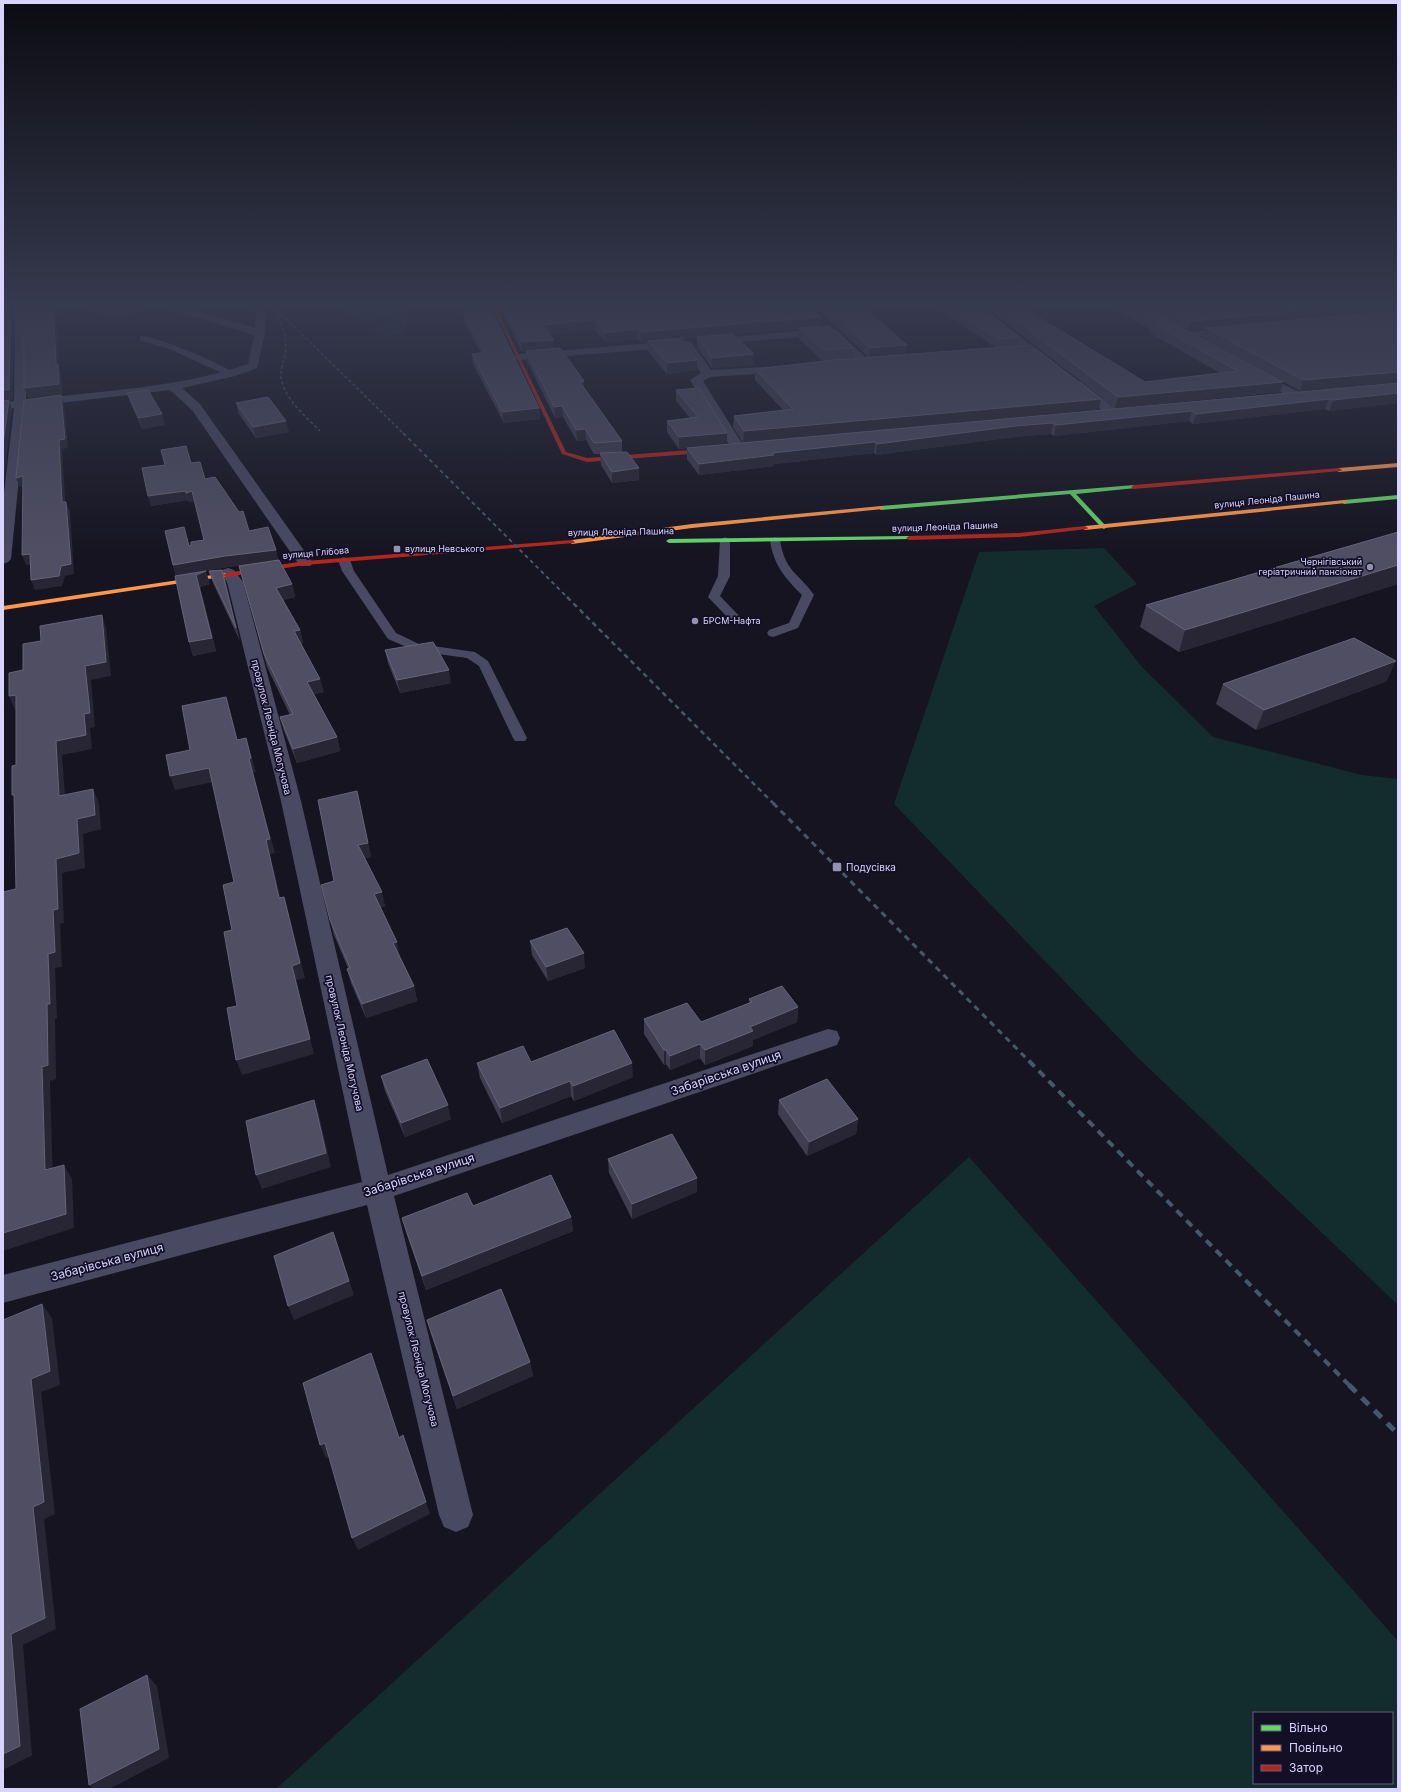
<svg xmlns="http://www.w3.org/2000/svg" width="1401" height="1792" viewBox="0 0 1401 1792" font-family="Inter,sans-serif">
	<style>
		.green { fill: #132c2d; fill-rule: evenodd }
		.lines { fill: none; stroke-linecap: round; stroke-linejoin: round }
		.lane { fill: #4a4962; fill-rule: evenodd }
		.street { fill: #4a4962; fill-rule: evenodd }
		.fast { fill: #63d668; fill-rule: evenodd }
		.slow { fill: #ff974d; fill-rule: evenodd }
		.jam { fill: #b3261e; fill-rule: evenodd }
		.rail-far5 { stroke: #43596b; stroke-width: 1.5; stroke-dasharray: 3 2.5; stroke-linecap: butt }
		.rail-far4 { stroke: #43596b; stroke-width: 2; stroke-dasharray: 4 3.5; stroke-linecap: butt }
		.rail-far3 { stroke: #43596b; stroke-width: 2.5; stroke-dasharray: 5 4; stroke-linecap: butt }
		.rail-far2 { stroke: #43596b; stroke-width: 3; stroke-dasharray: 6 5; stroke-linecap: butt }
		.rail-far1 { stroke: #43596b; stroke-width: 4; stroke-dasharray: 8 6; stroke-linecap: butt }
		.rail { stroke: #43596b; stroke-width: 5; stroke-dasharray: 10 8; stroke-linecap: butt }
		.wall { fill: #403d50 }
		.shaded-wall { fill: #282635 }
		.building { fill: #504e63; stroke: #66637b }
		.poi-dot { fill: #9591b1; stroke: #130f26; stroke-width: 1.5 }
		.labels { text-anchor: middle; stroke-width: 3.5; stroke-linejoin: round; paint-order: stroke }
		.far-street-label { font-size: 9px; fill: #d9d4ff; stroke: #130f26 }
		.far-poi-label { font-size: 9px; fill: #d9d4ff; stroke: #130f26; text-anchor: start }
		.street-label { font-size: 10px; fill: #d9d4ff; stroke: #130f26 }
		.poi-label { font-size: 10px; fill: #d9d4ff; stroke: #130f26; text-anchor: start }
		.near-street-label { font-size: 12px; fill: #d9d4ff; stroke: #130f26 }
	</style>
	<rect width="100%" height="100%" fill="#161421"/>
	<!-- green -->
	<g class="green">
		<path d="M337 303H406L407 322 404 332 383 338 370 329 385 325 387 317 360 322 338 306Z"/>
		<path d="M1104 548 1137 584 1094 606 1142 667 1213 737 1362 775 1398 779V1305L1138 1058 894 804 979 552Z"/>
		<path d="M969 1157 1398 1641V1789H276ZM1254 1713H1392V1783H1254Z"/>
	</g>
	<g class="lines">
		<!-- lane -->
		<g class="lane">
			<path d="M140 336C151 334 227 365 235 374L231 377 228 376 172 350 140 340Z"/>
			<path d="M725 537 730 540V576L720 596 744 621 738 625 734 624 708 597 718 576 720 540Z"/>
			<path d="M775 537 780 540C785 572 798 572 814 595L798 628 773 637 769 636 767 633 769 630 789 623 802 595C785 578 773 564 770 540Z"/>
			<path d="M344 557 350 560 354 571 396 633 419 644 475 652 488 661 527 738 525 741H515L513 738 479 666 467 658 416 651 388 639 342 571 338 560Z"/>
		</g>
		<!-- street -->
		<g class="street">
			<path d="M13 303H23L26 334V400C98 391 180 388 248 364L254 335 157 305 156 303H171L255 328 256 314 249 303H259L266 314 265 333 257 368 235 376 182 388 200 404 313 563 310 566H300L192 410 170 390 26 407 11 559 8 562 3 564V501L14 408 3 410V402L14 401 15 334Z"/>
			<path d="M476 303H507L493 309 477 305Z"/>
			<path d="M965 303H976L1053 362 1055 364 1053 366H1045Z"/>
			<path d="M1031 303H1070L1065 306 995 312 990 309 995 306Z"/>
			<path d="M832 328 836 329 869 361 871 363 869 365H861L829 334 709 345 704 342 709 339Z"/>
			<path d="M1233 328 1238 331 1237 333 1186 338 1181 335 1186 332Z"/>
			<path d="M677 341 682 343 687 341 691 342 711 370 784 366 790 369 784 372 710 377 703 381 745 448 743 451H733L690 380 701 373 682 345 677 347 519 360 513 357 519 354Z"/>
			<path d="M1256 371 1301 393 1303 396 1297 400 1293 399 1252 376 1250 374Z"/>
			<path d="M1077 381 1081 382 1116 409 1118 412 1116 415H1108L1073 388 1071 385Z"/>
			<path d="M228 568 234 570 243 582 301 801 388 1175 828 1029 837 1031 840 1038 837 1045 394 1196 473 1515 468 1527 456 1532 444 1527 439 1515 367 1205 3 1303V1275L362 1182 281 801 227 582 220 573 222 570Z"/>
		</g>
		<!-- fast -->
		<g class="fast">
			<path d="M1134 485 1137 487 1136 488 1076 494 1106 526 1107 527 1104 529 1102 528 1070 494 881 510 878 508 881 506Z"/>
			<path d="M1398 495V499L1344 504 1341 502 1344 500Z"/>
			<path d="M909 536 911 537V539L669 543 666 541 669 539Z"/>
		</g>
		<!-- slow -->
		<g class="slow">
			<path d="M1398 463V467L1339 472 1336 470 1339 468Z"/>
			<path d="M1344 500 1347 502 1346 503 1085 530 1082 528 1085 526Z"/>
			<path d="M881 506 884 508 883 509 692 528 572 544 569 542 572 540 692 524Z"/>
			<path d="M226 573 229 575 228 576 3 610V606Z"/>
		</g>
		<!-- jam -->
		<g class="jam">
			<path d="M492 305 495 306 566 452 587 458 716 448 719 450 716 452 587 462 562 454Z"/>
			<path d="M1339 468 1342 470 1341 471 1134 489 1131 487 1134 485Z"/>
			<path d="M1085 526 1088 528 1087 529 1019 537 909 540 906 538 909 536 1019 533Z"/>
			<path d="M572 540 575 542 574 543 305 565 226 577 223 575 226 573 305 561Z"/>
		</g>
		<!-- rail-far5 -->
		<g class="rail-far5">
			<path d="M270 303 404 434"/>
			<path d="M275 313C283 325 288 340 285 354 283 364 279 372 282 382 287 401 307 418 320 431"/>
		</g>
		<!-- rail-far4 -->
		<path class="rail-far4" d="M403 433 568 598"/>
		<!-- rail-far3 -->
		<path class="rail-far3" d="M567 597 774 804"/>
		<!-- rail-far2 -->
		<path class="rail-far2" d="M773 803 1030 1062"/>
		<!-- rail-far1 -->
		<path class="rail-far1" d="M1029 1061 1350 1386"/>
		<!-- rail -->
		<path class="rail" d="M1349 1385 1398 1434"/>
	</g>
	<!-- wall -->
	<g class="wall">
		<path d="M70 303H155L156 306 117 318Z"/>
		<path d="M500 303H808L821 317V326L853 348V358L868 357 812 303H859L906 354 996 348 930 303H976L1020 337 1018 346 1101 399 1099 409 743 443 733 427 734 416 783 410 755 380V369L823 361 798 338 799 329 733 334 754 365 712 368 697 347V337L682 339 697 370 667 374 648 351V341L641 342 638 339 605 342 595 330 549 334 554 340V348L584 381V388L622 441V452L639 480 612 483 601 465 600 454H594L586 440 577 441 563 417 555 418 527 361 526 352H522L500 307Z"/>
		<path d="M978 303H1018L1028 309V311L1145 382 1220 373 1150 333V329L1103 303H1146L1184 329 1280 392 1115 408 993 313 994 304 981 305Z"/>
		<path d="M1148 303H1398V382L1300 391 1203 338 1205 329 1188 330Z"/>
		<path d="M463 313 539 408 540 419 504 423 473 364 472 354 481 353 464 322Z"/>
		<path d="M1398 383V403L1329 411 1325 409 1193 424 1189 421 1054 436 1051 434 1014 437 876 455 874 453 774 464V466L699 475 687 459V448L679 449 667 432V421L690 418 676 401V390L727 444Z"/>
		<path d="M127 393 165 425 142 429 131 404Z"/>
		<path d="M236 403 289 432 256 438 239 414Z"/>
		<path d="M191 463 249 531 276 550 278 560 292 584 295 597 283 600 300 630 303 643 301 644 324 692 314 694 337 737 340 751 297 763 284 731 280 717 290 715 267 667 239 566 278 561 228 567 184 574 210 584 200 587 216 651 193 656 189 642 176 576 173 565 187 537 189 546 204 540 194 501 189 502 188 500 151 506Z"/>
		<path d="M1398 532V584L1179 652 1140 627 1146 605Z"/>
		<path d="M222 570 226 583 240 641 213 583 209 571Z"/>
		<path d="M385 650 451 683 400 693 388 663Z"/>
		<path d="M1387 681 1256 730 1216 704 1223 684Z"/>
		<path d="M360 805 371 857 365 858 385 906 380 908 400 957 414 986 417 1001 366 1018 351 983 347 969 348 968 334 935 330 920Z"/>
		<path d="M530 941 585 968 548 981 532 955Z"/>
		<path d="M749 999 798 1007 797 1022 753 1040V1046L705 1065 700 1058 670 1070 666 1064 664 1065 644 1034V1019L701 1022 749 1004Z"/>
		<path d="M531 1062 633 1077 574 1101 571 1096 502 1123 480 1078 477 1063Z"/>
		<path d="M381 1076 451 1119 405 1137 385 1091Z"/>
		<path d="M779 1100 858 1119 856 1134 807 1156 778 1114Z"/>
		<path d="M608 1159 697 1178V1192L632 1219 609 1173Z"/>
		<path d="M473 1206 571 1217 573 1231 426 1290 406 1232 402 1218Z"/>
		<path d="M427 1320 530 1362 533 1376 457 1409 431 1334Z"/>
	</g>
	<!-- shaded-wall -->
	<g class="shaded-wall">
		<path d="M9 303H12L14 334 13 400H9L12 410 3 488V390Z"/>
		<path d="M55 303 59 316H54L57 329 59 368 61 374 63 394 28 398 24 388 56 365 51 308Z"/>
		<path d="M134 303H155L156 306 117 318 114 309Z"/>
		<path d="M982 303H1008L981 305Z"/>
		<path d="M1394 303H1398V312L1188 330 1191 321Z"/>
		<path d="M821 317V327L641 342V332Z"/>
		<path d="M595 320V330L543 334V325Z"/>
		<path d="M638 329V339L605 342 604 333Z"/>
		<path d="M554 340V349L526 351V352H522V342Z"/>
		<path d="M907 345 906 355 869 357V348Z"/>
		<path d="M754 354V365L712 368V358Z"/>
		<path d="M697 360V370L667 374V363Z"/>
		<path d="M1398 372V382L1300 391 1303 380Z"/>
		<path d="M584 381V392L580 382Z"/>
		<path d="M1283 382 1280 392 1115 408 1118 397Z"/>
		<path d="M1398 393V403L1329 411 1333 400Z"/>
		<path d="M61 395 64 404 68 448 62 449 66 512 62 502 59 440Z"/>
		<path d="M1101 399 1099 409 743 443 744 431Z"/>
		<path d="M1329 399 1325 409 1193 424 1196 414Z"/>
		<path d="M562 406 563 417 555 418 554 407Z"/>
		<path d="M539 408 540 419 504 423 502 412Z"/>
		<path d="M1192 411 1189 421 1054 436 1056 425Z"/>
		<path d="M162 414 165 425 142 429 139 418Z"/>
		<path d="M286 421 289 432 256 438 253 427Z"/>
		<path d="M1053 423 1051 434 1014 437 876 455 877 444 1015 426Z"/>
		<path d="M585 429 586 440 577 441 576 430Z"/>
		<path d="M727 433V444L679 449V437Z"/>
		<path d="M875 442 874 453 774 464V466L699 475V464L772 453Z"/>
		<path d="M639 468V480L612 483V472Z"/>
		<path d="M23 476 27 486 20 487 16 478Z"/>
		<path d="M185 491 188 500 151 506 148 496Z"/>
		<path d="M192 491 195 501 189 502 186 493Z"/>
		<path d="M66 502 70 511 74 574 65 576 62 586 35 590 31 580Z"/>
		<path d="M276 550 278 560 228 567 176 576 173 565 225 556Z"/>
		<path d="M30 554 34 564 26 565 22 555Z"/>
		<path d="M1398 565V584L1179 652 1185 630Z"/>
		<path d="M222 570 226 583 240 641 236 628Z"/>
		<path d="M206 571 210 584 200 587 216 651 193 656 189 642 196 575Z"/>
		<path d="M292 584 295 597 280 600 276 588Z"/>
		<path d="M102 615 106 628 111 676 91 680 95 727 90 728 92 749 62 755 66 810 59 796 56 741 85 666Z"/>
		<path d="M300 630 303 643 298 644 294 631Z"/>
		<path d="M1396 661 1387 681 1256 730 1264 710Z"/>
		<path d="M449 670 451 683 400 693 397 680Z"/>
		<path d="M320 679 324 692 311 695 307 682Z"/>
		<path d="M16 695 22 708 15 710 9 696Z"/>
		<path d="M226 697 230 711 241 754 237 740Z"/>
		<path d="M337 737 340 751 297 763 293 749Z"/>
		<path d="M246 738 256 772 253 773 275 853 270 854 284 913 279 898 266 840 249 759Z"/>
		<path d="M209 768 213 782 175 790 170 776Z"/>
		<path d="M93 789 99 803 101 829 83 834 85 868 62 873 64 923 60 924 62 967 55 968 57 1018 55 1019 56 1079 50 1081 53 1185 45 1170 42 1067 47 1004 48 954 53 910 56 859Z"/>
		<path d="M357 791 371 857 362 859 358 845Z"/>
		<path d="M382 892 385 906 377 909 374 894Z"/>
		<path d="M284 897 288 911 305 978 296 980 314 1054 242 1075 236 1060 292 966Z"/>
		<path d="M397 942 400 957 396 958 393 943Z"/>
		<path d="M584 953 585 968 548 981 546 967Z"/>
		<path d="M414 986 417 1001 366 1018 362 1004Z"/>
		<path d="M798 1007 797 1022 753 1040V1046L705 1065V1050L750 1027Z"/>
		<path d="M700 1044V1058L670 1070V1056Z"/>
		<path d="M664 1050H666V1064L664 1065Z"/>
		<path d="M632 1063 633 1077 574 1101 573 1086Z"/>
		<path d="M570 1081 571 1096 502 1123 500 1108Z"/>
		<path d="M314 1100 319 1115 331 1167 262 1189 256 1175Z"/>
		<path d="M448 1105 451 1119 405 1137 401 1123Z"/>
		<path d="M858 1119 856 1134 807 1156 809 1142Z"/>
		<path d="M64 1165 72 1179 74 1228 3 1251V1233Z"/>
		<path d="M697 1178V1192L632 1219V1204Z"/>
		<path d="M571 1217 573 1231 426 1290 422 1276Z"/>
		<path d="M333 1232 354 1295 294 1320 288 1306Z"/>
		<path d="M42 1304 52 1318 60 1385 41 1392 55 1514 44 1519 56 1629 23 1645 32 1755 3 1770V1754L11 1634 33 1507 31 1379Z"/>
		<path d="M530 1362 533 1376 457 1409 453 1396Z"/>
		<path d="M403 1435 430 1514 358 1550 352 1538Z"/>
		<path d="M325 1443 331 1456 326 1458 320 1445Z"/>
		<path d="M147 1675 157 1686 169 1758 109 1789H94L89 1785Z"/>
	</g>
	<!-- building -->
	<g class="building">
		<path d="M3 303H9L10 325 9 390H3Z"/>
		<path d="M22 303H55L56 307 51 308 54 320 56 365H58L59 384 24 388V325Z"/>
		<path d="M95 303H134L114 309Z"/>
		<path d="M469 303H488L539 408 502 412 472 354 485 352 463 313Z"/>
		<path d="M502 303H808L821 317 641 332 638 329 604 333 595 320 543 325 554 340 522 342Z"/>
		<path d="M823 303H859L907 345 869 348Z"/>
		<path d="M945 303H976L1020 337 998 339Z"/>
		<path d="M1007 303H1018L1028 309H1025L1145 382 1238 371 1152 323 1158 322 1122 303H1146L1184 329 1283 382 1118 397 994 304Z"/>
		<path d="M1164 303H1394L1191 321Z"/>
		<path d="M1398 311V372L1303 380 1206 328Z"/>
		<path d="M829 326 853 348 823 350 799 328Z"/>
		<path d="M733 334 754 354 712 358 697 337Z"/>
		<path d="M682 338 697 360 667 363 648 341Z"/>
		<path d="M1031 345 1101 399 744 431 734 416 793 409 755 369 834 360Z"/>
		<path d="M560 348 584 381 580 382 622 441 594 443 585 429 576 430 562 406 554 407 526 351Z"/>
		<path d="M1398 383V393L1333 400 1329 399 1196 414 1192 411 1056 425 1053 423 1015 426 877 444 875 442 772 453 774 455 699 464 687 448Z"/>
		<path d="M699 388 727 433 679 437 667 421 698 417 676 390Z"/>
		<path d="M148 390 162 414 139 418 127 393Z"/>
		<path d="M61 395 65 439 59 440 62 502H66L71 564 61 566 59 576 31 580 30 554 22 555 23 476 16 478 24 400Z"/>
		<path d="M268 397 286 421 253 427 236 403Z"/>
		<path d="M9 400 3 444V401Z"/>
		<path d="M186 446 191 463 200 462 205 479 215 477 239 512 243 511 249 531 268 527 276 550 225 556 173 565 165 531 184 527 189 546 191 545V542L204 540 192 491 186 493 185 491 148 496 142 468 165 465 161 450Z"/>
		<path d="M627 452 639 468 612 472 600 453Z"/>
		<path d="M1398 532V565L1185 630 1146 605Z"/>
		<path d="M279 560 292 584 276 588 300 630 294 631 320 679 307 682 337 737 293 749 280 717 293 714 264 654 239 566Z"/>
		<path d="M222 570 236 628 209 571Z"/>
		<path d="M206 571 196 575 212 638 189 642 175 576Z"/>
		<path d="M102 615 106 662 85 666 90 713 84 714 86 735 56 741 59 796 93 789 95 815 77 819 79 853 56 859 58 909 53 910 55 952 48 954 50 1004H47L48 1065 42 1067 45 1170 64 1165 66 1214 3 1233V892L16 889 14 795H12V766L16 765V695L9 696V673L23 670V644L41 641 40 626Z"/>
		<path d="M1354 638 1396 661 1264 710 1223 684Z"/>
		<path d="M433 642 449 670 397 680 385 650Z"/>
		<path d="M226 697 237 740 246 738 251 758 249 759 270 839 266 840 279 898 284 897 300 963 292 966 310 1039 236 1060 227 1008 237 1006 224 932 232 930 223 885 234 882 209 768 170 776 166 755 190 750 182 706Z"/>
		<path d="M357 791 368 843 358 845 382 892 374 894 397 942 393 943 414 986 362 1004 347 969 350 968 330 920 321 885 334 881 318 800Z"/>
		<path d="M567 928 584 953 546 967 530 941Z"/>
		<path d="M782 986 798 1007 750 1027 753 1031 705 1050 700 1044 670 1056 666 1050H664L644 1019 687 1003 701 1022 752 1002 749 999Z"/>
		<path d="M614 1030 632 1063 573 1086 570 1081 500 1108 477 1063 523 1046 531 1062Z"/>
		<path d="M427 1059 448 1105 401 1123 381 1076Z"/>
		<path d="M827 1079 858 1119 809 1142 779 1100Z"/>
		<path d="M314 1100 326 1153 256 1175 246 1121Z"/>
		<path d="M672 1134 697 1178 632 1204 608 1159Z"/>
		<path d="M551 1175 571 1217 422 1276 402 1218 467 1193 473 1206Z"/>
		<path d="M333 1232 349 1281 288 1306 274 1256Z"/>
		<path d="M501 1289 530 1362 453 1396 427 1320Z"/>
		<path d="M42 1304 50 1371 31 1379 44 1502 33 1507 45 1618 11 1634 20 1746 3 1754V1320Z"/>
		<path d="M371 1353 399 1438 403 1435 426 1502 352 1538 325 1443 320 1445 303 1383Z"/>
		<path d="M147 1675 159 1749 89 1785 80 1709Z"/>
	</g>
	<!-- sky -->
	<linearGradient id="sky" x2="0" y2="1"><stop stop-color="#0c0b12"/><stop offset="0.55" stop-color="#363a4e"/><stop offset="1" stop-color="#363a4e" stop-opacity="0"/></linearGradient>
	<rect width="1401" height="554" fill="url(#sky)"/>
	<!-- markers -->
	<g class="poi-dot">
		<rect x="393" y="545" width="8" height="8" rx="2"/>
		<circle cx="1370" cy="567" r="4"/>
		<circle cx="695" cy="621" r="4"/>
		<rect x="832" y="862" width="10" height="10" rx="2"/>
	</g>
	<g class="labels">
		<!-- far-street labels -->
		<g class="far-street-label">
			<text transform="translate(1267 500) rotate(-6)" y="3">вулиця Леоніда Пашина</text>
			<text transform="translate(945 527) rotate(-2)" y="3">вулиця Леоніда Пашина</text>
			<text transform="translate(621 532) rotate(-1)" y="3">вулиця Леоніда Пашина</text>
			<text transform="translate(316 553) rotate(-5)" y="3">вулиця Глібова</text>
		</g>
		<!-- far-poi labels -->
		<g class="far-poi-label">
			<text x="405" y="552">вулиця Невського</text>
			<text x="1362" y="565" text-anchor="end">Чернігівський<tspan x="1362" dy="10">геріатричний пансіонат</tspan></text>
			<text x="703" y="624">БРСМ-Нафта</text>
		</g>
		<!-- street labels -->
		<g class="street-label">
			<text transform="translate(272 727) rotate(76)" y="4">провулок Леоніда Могучова</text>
			<text transform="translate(345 1043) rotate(77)" y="4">провулок Леоніда Могучова</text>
			<text transform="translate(419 1359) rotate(76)" y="4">провулок Леоніда Могучова</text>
		</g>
		<!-- poi labels -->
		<g class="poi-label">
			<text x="846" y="871">Подусівка</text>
		</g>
		<!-- near-street labels -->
		<g class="near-street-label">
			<text transform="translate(726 1073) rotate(-19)" y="4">Забарівська вулиця</text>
			<text transform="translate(419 1175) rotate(-18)" y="4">Забарівська вулиця</text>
			<text transform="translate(107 1262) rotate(-15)" y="4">Забарівська вулиця</text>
		</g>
	</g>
	<!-- border -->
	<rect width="1401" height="1792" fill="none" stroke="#d9d4ff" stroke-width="8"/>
	<!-- legend -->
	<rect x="1253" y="1712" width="140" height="72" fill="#130f26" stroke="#625e7d"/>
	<rect x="1261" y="1725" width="20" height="6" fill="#63d668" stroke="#625e7d"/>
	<text x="1289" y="1732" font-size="12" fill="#d9d4ff">Вільно</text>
	<rect x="1261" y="1745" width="20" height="6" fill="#ff974d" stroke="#625e7d"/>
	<text x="1289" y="1752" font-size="12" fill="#d9d4ff">Повільно</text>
	<rect x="1261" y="1765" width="20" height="6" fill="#b3261e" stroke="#625e7d"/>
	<text x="1289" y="1772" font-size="12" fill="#d9d4ff">Затор</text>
</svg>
